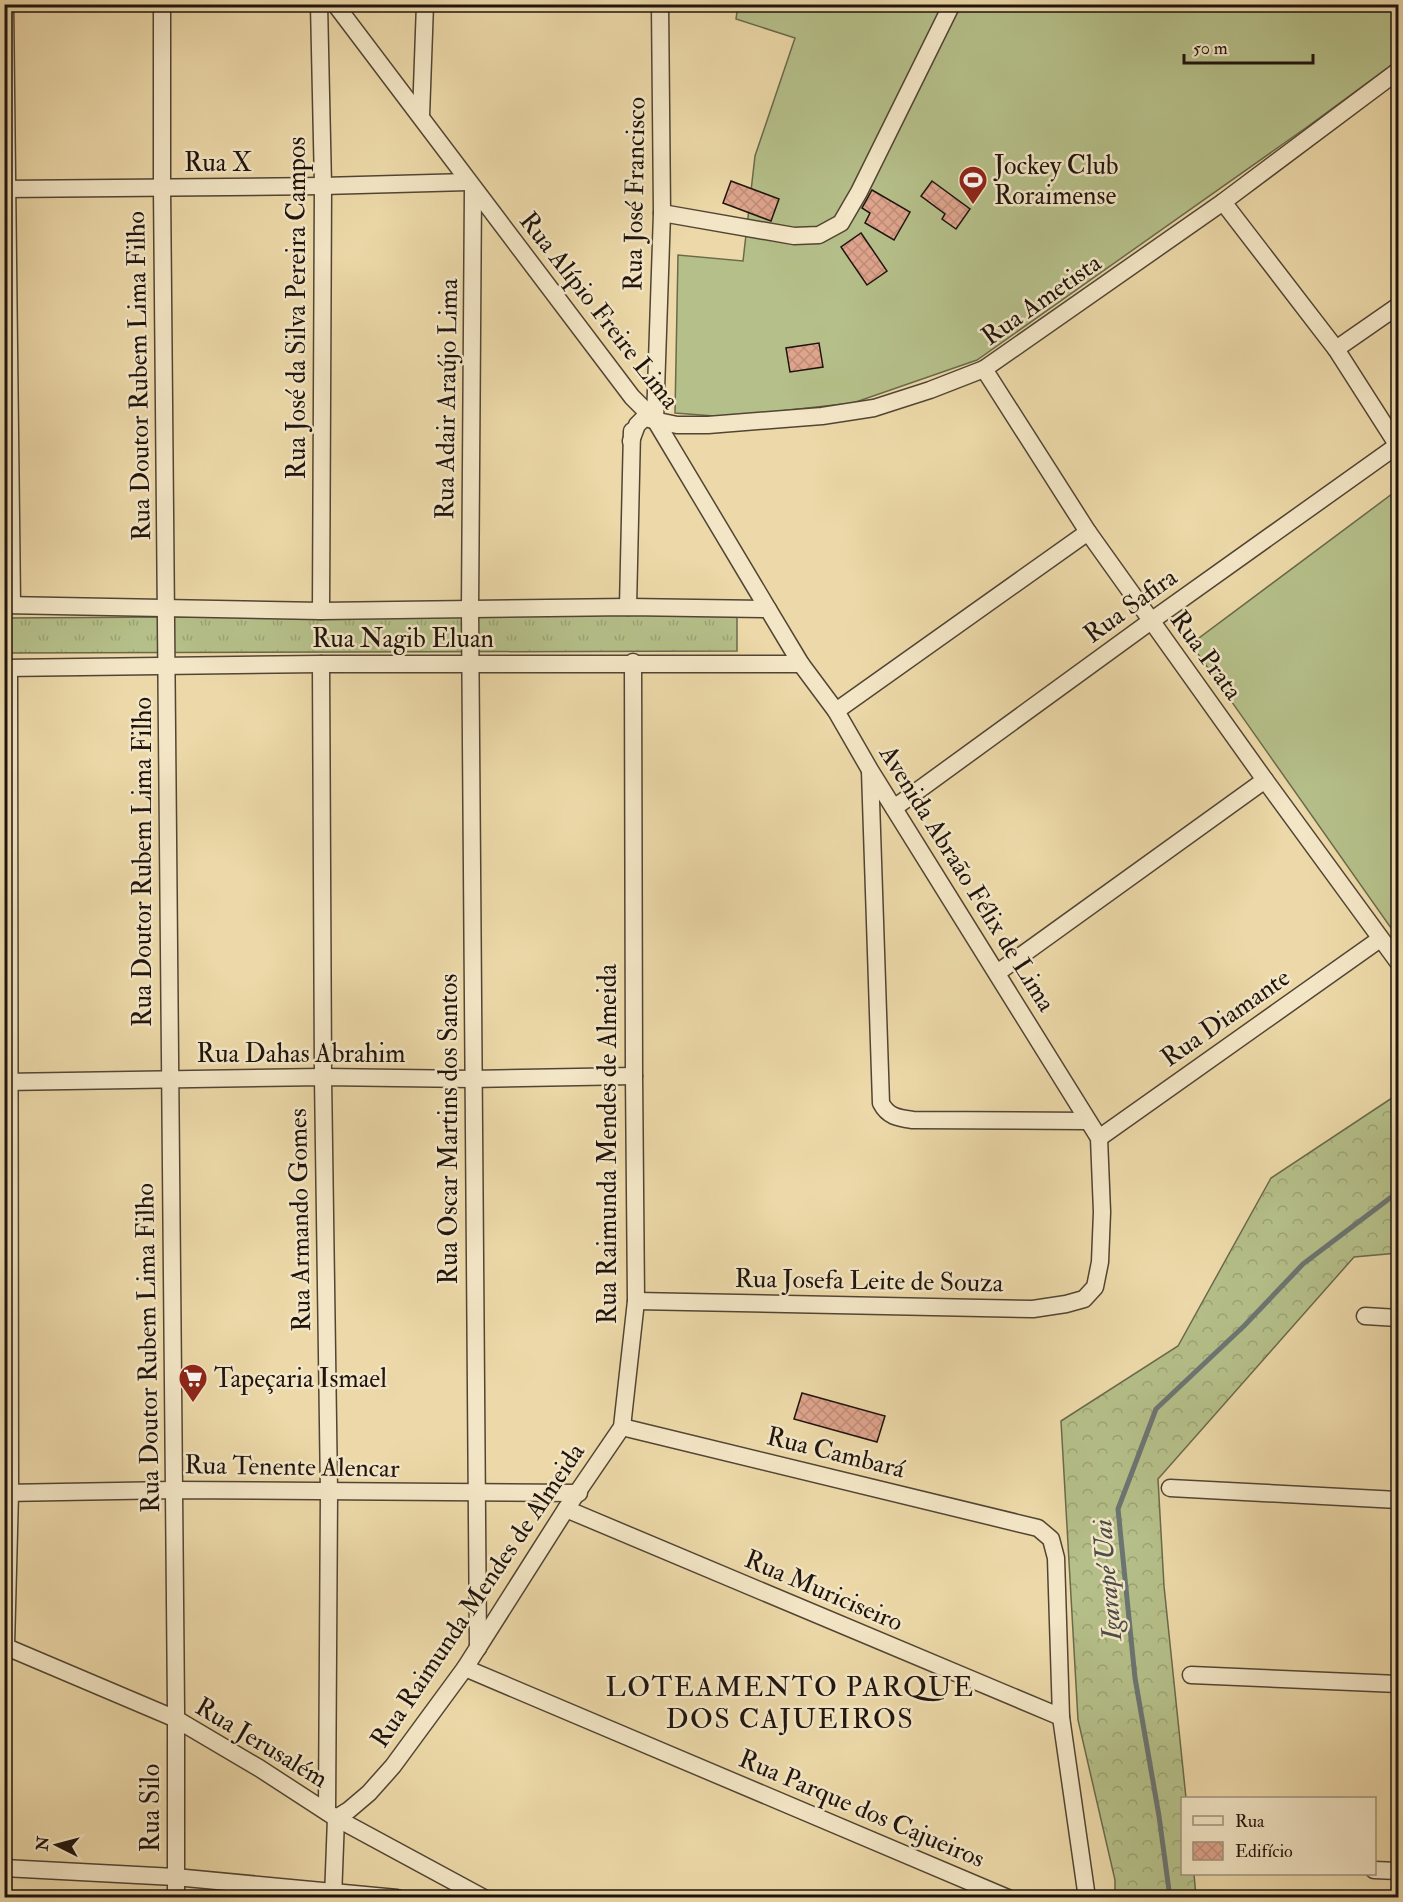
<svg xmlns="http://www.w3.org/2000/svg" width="1403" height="1902" viewBox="0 0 1403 1902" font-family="'IM FELL Double Pica',serif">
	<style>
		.grass { fill: url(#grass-tufts); stroke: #6a6a4c; stroke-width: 1.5 }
		.forest { fill: url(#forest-crowns); stroke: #6a6a4c; stroke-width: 1.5 }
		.garden { fill: #b5bf89; stroke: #6a6a4c; stroke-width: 1.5 }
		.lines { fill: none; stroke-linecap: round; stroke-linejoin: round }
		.stream { stroke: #6c7572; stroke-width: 5 }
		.building { fill: url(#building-cross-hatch); stroke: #1f140e; stroke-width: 1.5 }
		.minor-casing { stroke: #524534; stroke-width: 19 }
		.minor { stroke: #f3e6c6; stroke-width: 16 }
		.labels { text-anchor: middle; stroke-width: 5; stroke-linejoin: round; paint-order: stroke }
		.street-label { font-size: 26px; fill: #1f140e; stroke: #f3e6c6 }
		.poi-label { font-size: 26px; fill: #1f140e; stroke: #f3e6c6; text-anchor: start }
		.water-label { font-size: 27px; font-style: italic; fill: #4c4d48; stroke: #f3e6c6 }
		.quarter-label { font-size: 28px; letter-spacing: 1.5px; fill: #1f140e; stroke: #f3e6c6 }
	</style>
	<defs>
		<pattern id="grass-tufts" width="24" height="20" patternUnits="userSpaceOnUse" patternTransform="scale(1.5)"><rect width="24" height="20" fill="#b5bf89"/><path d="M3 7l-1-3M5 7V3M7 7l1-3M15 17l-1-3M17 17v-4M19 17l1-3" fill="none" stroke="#9ba375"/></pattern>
		<pattern id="forest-crowns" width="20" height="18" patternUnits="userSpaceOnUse" patternTransform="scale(1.5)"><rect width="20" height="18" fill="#b5bf89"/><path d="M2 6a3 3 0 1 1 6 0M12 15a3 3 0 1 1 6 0" fill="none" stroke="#9ba375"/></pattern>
		<pattern id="building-cross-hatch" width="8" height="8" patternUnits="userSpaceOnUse" patternTransform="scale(1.5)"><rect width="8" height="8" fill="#dea48c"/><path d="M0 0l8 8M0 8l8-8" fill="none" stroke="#be8c78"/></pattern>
	</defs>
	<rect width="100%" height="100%" fill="#ecd8a8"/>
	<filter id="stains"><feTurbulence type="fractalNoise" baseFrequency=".00333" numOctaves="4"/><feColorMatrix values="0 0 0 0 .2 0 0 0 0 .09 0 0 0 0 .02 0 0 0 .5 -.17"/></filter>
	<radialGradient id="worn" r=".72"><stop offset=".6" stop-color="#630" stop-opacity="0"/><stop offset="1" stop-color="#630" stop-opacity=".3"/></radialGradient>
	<!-- grass -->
	<path class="grass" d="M737 614V651L5 653 4 618Z"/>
	<!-- forest -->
	<path class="forest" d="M1398 1094V1253L1354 1257 1158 1479 1164 1586 1186 1798H1182V1874H1194L1196 1897H1115V1880L1078 1720 1061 1421 1178 1346 1271 1178Z"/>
	<!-- garden -->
	<g class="garden">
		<path d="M738 5H1398V60L1307 127 977 360 853 403 727 417 675 413 678 255 743 261 755 156 795 38 736 19Z"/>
		<path d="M1396 491 1398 493V938L1191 644Z"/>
	</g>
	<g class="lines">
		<!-- stream -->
		<path class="stream" d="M1170 1898 1159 1816 1135 1678 1118 1509 1156 1409 1244 1326 1303 1264 1398 1192"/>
	</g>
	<!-- building -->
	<g class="building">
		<path d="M731 181 779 199 771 221 723 203Z"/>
		<path d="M932 181 970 209 956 229 942 219 945 214 921 196Z"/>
		<path d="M872 190 910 212 894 240 865 223 870 213 862 208Z"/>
		<path d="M861 233 887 271 867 285 841 247Z"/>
		<path d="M819 343 823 367 790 372 786 348Z"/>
		<path d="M802 1393 885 1416 877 1442 794 1419Z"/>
	</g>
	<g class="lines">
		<!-- minor casing -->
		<g class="minor-casing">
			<g id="minor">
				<path d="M5 4 12 605"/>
				<path d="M162 4V187L176 1709V1898"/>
				<path d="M319 4 323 186 321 611"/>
				<path d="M335 4 632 397 655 420 768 609 801 664 836 711 870 770 1099 1138 1102 1212 1100 1262 1095 1287 1084 1299 1066 1304 1033 1309 636 1301"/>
				<path d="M421 116 425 4"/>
				<path d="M4 189 323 186 468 182"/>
				<path d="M473 189 470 610 478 1648"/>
				<path d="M1223 202 1336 349 1398 446"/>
				<path d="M662 213 794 236 819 235 841 223 859 192 952 4"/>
				<path d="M1336 349 1398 306"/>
				<path d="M984 369 1088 532 1265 780 1398 962"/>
				<path d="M655 420 662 213 660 4"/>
				<path d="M631 441 637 425 644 418 677 425H708L822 416 874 408 930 390 984 369 1223 202 1398 71"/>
				<path d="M4 605 321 611 628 607 768 609"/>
				<path d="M628 607 632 431"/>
				<path d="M321 664 323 1077 329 1492 327 1812"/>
				<path d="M4 668 321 664H801"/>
				<path d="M836 711 1088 532"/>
				<path d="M870 771 881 1103C888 1117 899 1118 913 1120L1087 1121"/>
				<path d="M894 808 1151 621 1398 445"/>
				<path d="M997 973 1265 780"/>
				<path d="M4 1082 323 1077 472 1079 634 1076"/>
				<path d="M1099 1138 1380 939"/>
				<path d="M1365 1316 1398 1318"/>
				<path d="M622 1427 1038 1528 1051 1539 1056 1558 1061 1717 1087 1898"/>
				<path d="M1170 1488 1398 1500"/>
				<path d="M4 1493 174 1490 579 1493"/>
				<path d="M566 1509 1061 1717"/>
				<path d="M4 1646 176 1719 259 1768 336 1818 484 1898"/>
				<path d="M6 1646 10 1493 9 669"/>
				<path d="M465 1668 1008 1898"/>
				<path d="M1191 1675 1398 1684"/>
				<path d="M336 1818 349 1810 369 1793 393 1766 465 1668 566 1509 622 1427 636 1301 634 1076 633 662"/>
				<path d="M4 1868 175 1877 397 1898"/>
				<path d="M1374 1870 1398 1871"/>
				<path d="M333 1898 336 1818"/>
			</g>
		</g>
		<!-- minor -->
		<use href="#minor" class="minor"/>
	</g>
	<!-- icons -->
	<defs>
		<g id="stadium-pin" transform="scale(1.5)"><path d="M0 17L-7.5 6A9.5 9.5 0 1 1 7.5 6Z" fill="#8f2418" stroke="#f3e6c6"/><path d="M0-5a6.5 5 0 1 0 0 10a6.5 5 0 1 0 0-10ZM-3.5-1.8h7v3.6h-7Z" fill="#fff"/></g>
		<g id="supermarket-pin" transform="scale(1.5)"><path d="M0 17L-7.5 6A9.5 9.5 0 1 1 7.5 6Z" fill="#8f2418" stroke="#f3e6c6"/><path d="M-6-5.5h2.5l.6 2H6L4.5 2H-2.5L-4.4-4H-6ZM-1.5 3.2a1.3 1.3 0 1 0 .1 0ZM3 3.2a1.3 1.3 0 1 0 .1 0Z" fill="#fff"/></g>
	</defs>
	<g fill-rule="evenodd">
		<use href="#stadium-pin" x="973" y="180"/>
		<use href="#supermarket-pin" x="193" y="1378"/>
	</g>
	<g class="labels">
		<!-- street labels -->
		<g class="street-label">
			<text x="218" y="171">Rua X</text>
			<text transform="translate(634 194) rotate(-89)" y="9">Rua José Francisco</text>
			<text transform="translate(1041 299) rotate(-35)" y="9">Rua Ametista</text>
			<text transform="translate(296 308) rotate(-90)" y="9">Rua José da Silva Pereira Campos</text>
			<text transform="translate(600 310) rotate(52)" y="9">Rua Alípio Freire Lima</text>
			<text transform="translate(138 376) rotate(-91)" y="9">Rua Doutor Rubem Lima Filho</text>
			<text transform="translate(446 399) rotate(-89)" y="9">Rua Adair Araújo Lima</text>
			<text transform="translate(1130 605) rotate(-36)" y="9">Rua Safira</text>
			<text x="403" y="647">Rua Nagib Eluan</text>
			<text transform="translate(1207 655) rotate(54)" y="9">Rua Prata</text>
			<text transform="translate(142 862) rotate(-90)" y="9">Rua Doutor Rubem Lima Filho</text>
			<text transform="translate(968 878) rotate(58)" y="9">Avenida Abraão Félix de Lima</text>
			<text transform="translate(1225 1017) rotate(-35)" y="9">Rua Diamante</text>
			<text x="301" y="1062">Rua Dahas Abrahim</text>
			<text transform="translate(448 1129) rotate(-90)" y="9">Rua Oscar Martins dos Santos</text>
			<text transform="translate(607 1144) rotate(-90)" y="9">Rua Raimunda Mendes de Almeida</text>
			<text transform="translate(299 1220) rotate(-91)" y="9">Rua Armando Gomes</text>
			<text transform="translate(869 1280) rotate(1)" y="9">Rua Josefa Leite de Souza</text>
			<text transform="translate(147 1348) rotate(-91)" y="9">Rua Doutor Rubem Lima Filho</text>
			<text transform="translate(836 1452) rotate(14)" y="9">Rua Cambará</text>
			<text transform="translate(292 1466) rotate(1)" y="9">Rua Tenente Alencar</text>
			<text transform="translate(824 1590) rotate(23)" y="9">Rua Muriciseiro</text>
			<text transform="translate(477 1595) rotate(-56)" y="9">Rua Raimunda Mendes de Almeida</text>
			<text transform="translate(262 1742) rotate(31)" y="9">Rua Jerusalém</text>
			<text transform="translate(150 1808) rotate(-90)" y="9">Rua Silo</text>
			<text transform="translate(862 1808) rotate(23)" y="9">Rua Parque dos Cajueiros</text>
		</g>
		<!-- poi labels -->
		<g class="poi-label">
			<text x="994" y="174">Jockey Club<tspan x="994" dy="30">Roraimense</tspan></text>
			<text x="214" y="1387">Tapeçaria Ismael</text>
		</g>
		<!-- water labels -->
		<g class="water-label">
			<text transform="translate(1107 1580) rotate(-95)" y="9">Igarapé Uai</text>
		</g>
		<!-- quarter labels -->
		<g class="quarter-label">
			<text x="790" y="1696">LOTEAMENTO PARQUE<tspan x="790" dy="32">DOS CAJUEIROS</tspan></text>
		</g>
	</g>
	<!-- margin -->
	<rect width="1403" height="1902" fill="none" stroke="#ecd8a8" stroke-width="24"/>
	<rect x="6" y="6" width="1391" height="1890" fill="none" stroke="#1f140e" stroke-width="3"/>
	<rect x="12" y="12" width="1379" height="1878" fill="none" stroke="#1f140e" stroke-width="1.5"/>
	<!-- legend -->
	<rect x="1181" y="1797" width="195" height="78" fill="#f3e6c6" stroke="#9e927c" stroke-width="1.5"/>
	<rect x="1193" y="1816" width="30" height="9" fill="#f3e6c6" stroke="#9e927c" stroke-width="1.5"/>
	<text x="1235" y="1827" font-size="18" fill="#1f140e">Rua</text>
	<rect x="1193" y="1842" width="30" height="18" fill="url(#building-cross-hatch)" stroke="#9e927c" stroke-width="1.5"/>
	<text x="1235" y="1857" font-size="18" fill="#1f140e">Edifício</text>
	<!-- north arrow -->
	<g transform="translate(57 1845) rotate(276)" stroke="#f3e6c6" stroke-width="4.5" paint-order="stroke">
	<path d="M0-4.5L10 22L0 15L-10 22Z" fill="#1f140e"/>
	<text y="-9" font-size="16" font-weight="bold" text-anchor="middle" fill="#1f140e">N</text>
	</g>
	<!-- scale -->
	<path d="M1184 54v9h129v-9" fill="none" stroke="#1f140e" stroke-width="3"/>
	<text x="1193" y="54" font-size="18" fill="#1f140e" stroke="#f3e6c6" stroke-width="4.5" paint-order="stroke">50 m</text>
	<rect width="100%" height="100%" filter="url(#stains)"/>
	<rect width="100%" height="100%" fill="url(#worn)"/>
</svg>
